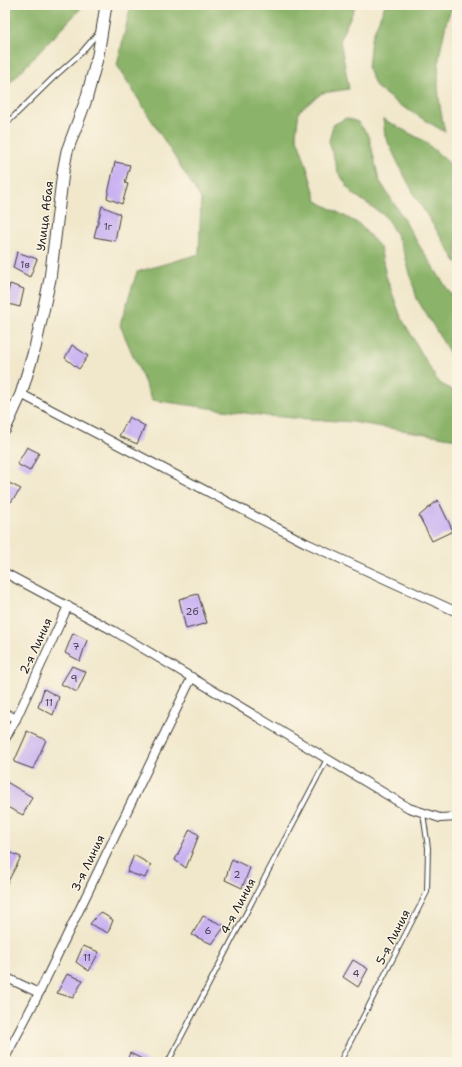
<svg xmlns="http://www.w3.org/2000/svg" width="462" height="1067" viewBox="0 0 462 1067" font-family="'Shantell Sans',sans-serif">
	<style>
		.forest { fill: #8bb369; stroke: #546842 }
		.building { fill: #c9b1f2 }
		.lines { fill: none; stroke-linecap: round; stroke-linejoin: round }
		.lane-casing { stroke: #3c3b36; stroke-width: 6 }
		.street-casing { stroke: #3c3b36; stroke-width: 10 }
		.secondary-casing { stroke: #3c3b36; stroke-width: 13 }
		.lane { stroke: #fff; stroke-width: 4 }
		.street { stroke: #fff; stroke-width: 8 }
		.secondary { stroke: #fff; stroke-width: 11 }
		.labels { text-anchor: middle; stroke-width: 3; stroke-linejoin: round; paint-order: stroke }
		.number-label { font-size: 10px; fill: #474152 }
		.street-label { font-size: 12px; fill: #1c1c1c; stroke: #fcf5e5 }
	</style>
	<rect width="100%" height="100%" fill="#fcf5e5"/>
	<filter id="ink" filterUnits="userSpaceOnUse"><feTurbulence type="fractalNoise" baseFrequency=".025" numOctaves="2"/><feDisplacementMap in="SourceGraphic" scale="8" xChannelSelector="R" yChannelSelector="G"/><feConvolveMatrix kernelMatrix="1 2 1 2 8 2 1 2 1" color-interpolation-filters="sRGB"/></filter>
	<filter id="wash" filterUnits="userSpaceOnUse"><feTurbulence type="fractalNoise" baseFrequency=".012" numOctaves="4" result="noise"/><feDisplacementMap in="SourceGraphic" scale="16" xChannelSelector="R" yChannelSelector="G"/><feGaussianBlur stdDeviation="0.9" result="paint"/><feColorMatrix in="noise" values="0 0 0 0 0 0 0 0 0 0 0 0 0 0 0 0 0 1.4 0 .05"/><feComposite in="paint" operator="in"/></filter>
	<g filter="url(#wash)">
		<rect width="100%" height="100%" fill="#f1e8cc"/>
		<!-- forest -->
		<g class="forest">
			<path d="M5 5H84L5 88Z"/>
			<path d="M131 5H356L340 39 349 89 322 93 299 111 296 135 305 161 317 201 359 224 380 247 386 276 401 317 438 382 457 393V439L352 422 267 416 152 400 120 325 137 272 199 254 201 199 117 65Z"/>
			<path d="M385 5H454C448 14 446 23 444 34 435 68 437 97 445 132L398 104 376 87 368 68 371 39Z"/>
			<path d="M346 118 358 122 369 136 379 180 397 208 417 242 452 296 457 299V365L417 299 405 255 397 236 385 216 352 193 338 172 329 141 333 125Z"/>
			<path d="M383 119 424 141 457 170V263L415 196 398 163 385 136Z"/>
		</g>
		<g id="blocks">
			<!-- building -->
			<g class="building">
				<path d="M115 162 130 165 125 183 128 184 122 204 107 198Z"/>
				<path d="M102 206 120 214 115 241 94 237Z"/>
				<path d="M17 252 37 259 30 277 13 268Z"/>
				<path d="M10 284 24 289 20 307 5 303Z"/>
				<path d="M72 345 88 356 79 369 65 358Z"/>
				<path d="M129 417 145 426 137 444 119 436Z"/>
				<path d="M27 447 39 453 30 471 17 464Z"/>
				<path d="M5 481 21 489 11 502 5 497Z"/>
				<path d="M438 500 453 531 432 541 419 516Z"/>
				<path d="M198 594 207 623 186 629 179 599Z"/>
				<path d="M73 633 87 640 80 661 65 653Z"/>
				<path d="M72 666 86 672 77 692 61 684Z"/>
				<path d="M44 689 59 697 53 715 38 707Z"/>
				<path d="M27 731 46 740 33 769 14 762 26 735Z"/>
				<path d="M5 781 32 797 23 815 5 806Z"/>
				<path d="M190 829 199 835 186 868 175 860Z"/>
				<path d="M6 851 21 857 5 887V852Z"/>
				<path d="M134 855 151 865 145 878 127 872Z"/>
				<path d="M232 859 250 868 242 888 225 880Z"/>
				<path d="M100 912 113 920 108 933 90 924Z"/>
				<path d="M203 916 225 926 212 944 192 935Z"/>
				<path d="M83 946 99 952 89 971 76 962Z"/>
				<path d="M353 960 368 969 358 987 343 977Z"/>
				<path d="M67 974 83 980 73 998 57 993Z"/>
				<path d="M130 1053 148 1062H126Z"/>
			</g>
		</g>
	</g>
	<g filter="url(#ink)">
		<use href="#blocks" fill-opacity="0" stroke="#3c3b36" stroke-width="1"/>
		<g class="lines">
			<!-- lane casing -->
			<g class="lane-casing">
				<g id="lane">
					<path d="M5 125 53 78 81 53 98 33"/>
					<path d="M168 1062 327 759"/>
					<path d="M340 1062 427 892 428 848 423 813"/>
				</g>
			</g>
			<!-- street casing -->
			<g class="street-casing">
				<g id="street">
					<path d="M21 394 306 543 457 612"/>
					<path d="M5 573 114 631 409 808 440 818 457 817"/>
					<path d="M5 713 16 719"/>
					<path d="M5 739 16 719 68 606"/>
					<path d="M5 977 39 993"/>
					<path d="M5 1058 39 993 192 677"/>
				</g>
			</g>
			<!-- secondary casing -->
			<g class="secondary-casing">
				<path id="secondary" d="M5 429 21 394 35 348 50 279 63 172 67 151 86 100 98 55 106 5"/>
			</g>
			<!-- lane -->
			<use href="#lane" class="lane"/>
			<!-- street -->
			<use href="#street" class="street"/>
			<!-- secondary -->
			<use href="#secondary" class="secondary"/>
		</g>
	</g>
	<g class="labels">
		<!-- number labels -->
		<g class="number-label">
			<text x="108" y="230">1г</text>
			<text x="25" y="268">1в</text>
			<text x="192" y="615">2б</text>
			<text x="76" y="650">7</text>
			<text x="74" y="682">9</text>
			<text x="49" y="706">11</text>
			<text x="237" y="878">2</text>
			<text x="208" y="934">6</text>
			<text x="87" y="961">11</text>
			<text x="356" y="977">4</text>
		</g>
		<!-- street labels -->
		<g class="street-label">
			<text transform="translate(45 216) rotate(-83)" y="4">Улица Абая</text>
			<text transform="translate(36 646) rotate(-65)" y="4">2-я Линия</text>
			<text transform="translate(88 863) rotate(-64)" y="4">3-я Линия</text>
			<text transform="translate(238 906) rotate(-62)" y="4">4-я Линия</text>
			<text transform="translate(393 937) rotate(-63)" y="4">5-я Линия</text>
		</g>
	</g>
	<!-- margin -->
	<rect width="462" height="1067" fill="none" stroke="#fcf5e5" stroke-width="20"/>
</svg>
